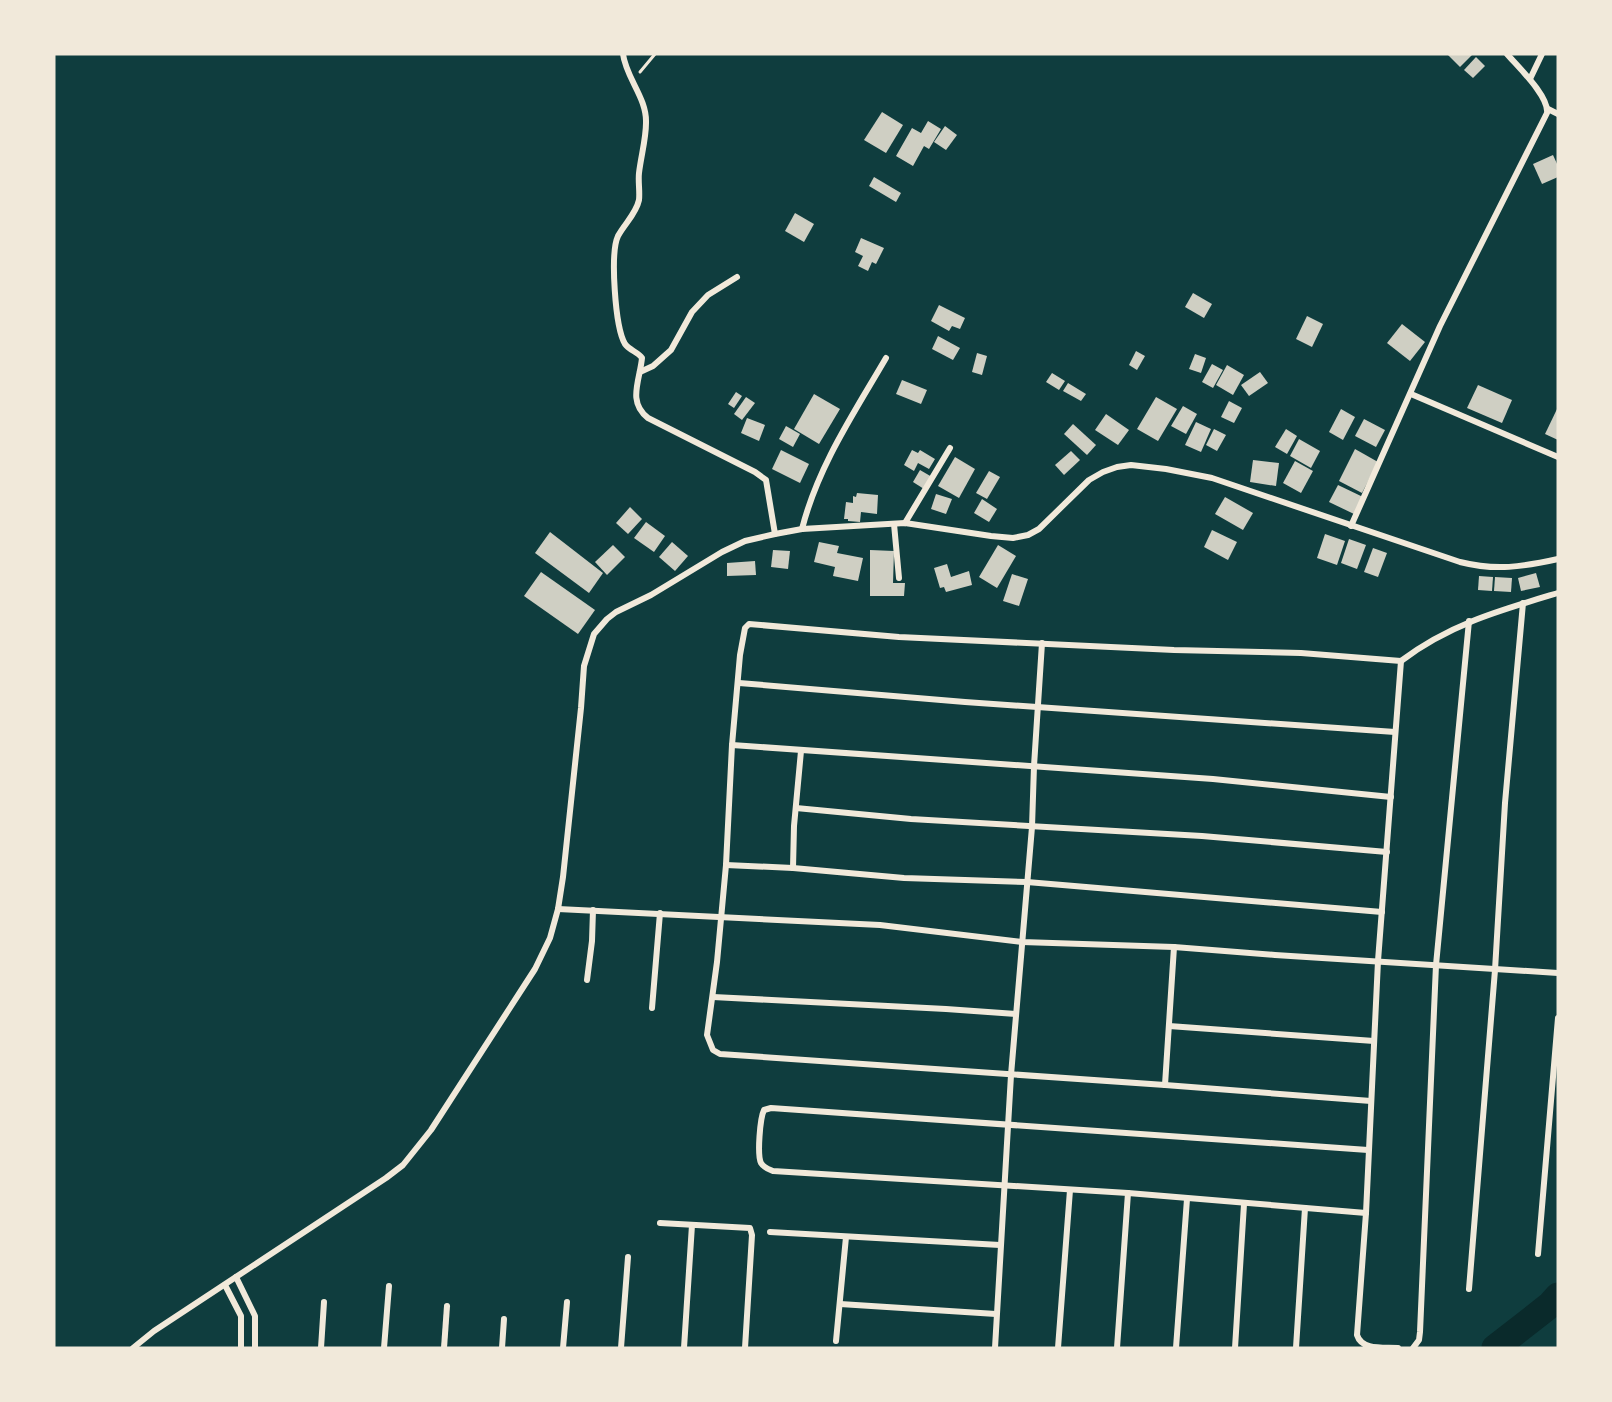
<svg xmlns="http://www.w3.org/2000/svg" width="1612" height="1402" viewBox="0 0 1612 1402" font-family="'DejaVu Sans',sans-serif">
	<style>
		.lines { fill: none; stroke-linecap: round; stroke-linejoin: round }
		.river { stroke: #0a2a2b; stroke-width: 27 }
		.building { fill: #cfcfc3 }
		.path { stroke: #f1e9da; stroke-width: 3 }
		.minor { stroke: #f1e9da; stroke-width: 6 }
	</style>
	<rect width="100%" height="100%" fill="#0f3d3e"/>
	<g class="lines">
		<!-- river -->
		<path class="river" d="M1495 1348 1550 1305 1558 1296"/>
	</g>
	<!-- building -->
	<g class="building">
		<path d="M1447 54H1473L1460 67Z"/>
		<path d="M1476 57 1485 66 1473 78 1464 70Z"/>
		<path d="M882 112 903 125 886 153 864 140Z"/>
		<path d="M928 121 941 129 929 149 924 146 913 166 896 156 912 128 921 133Z"/>
		<path d="M945 126 957 135 946 150 934 142Z"/>
		<path d="M1553 155 1558 166V177L1542 184 1533 164Z"/>
		<path d="M874 177 901 193 896 202 869 186Z"/>
		<path d="M795 213 814 224 804 242 785 231Z"/>
		<path d="M861 238 884 248 876 264 872 262 868 271 858 266 863 256 855 252Z"/>
		<path d="M1193 293 1212 304 1204 318 1185 307Z"/>
		<path d="M939 305 965 318 960 329 952 326 949 331 931 321Z"/>
		<path d="M1307 316 1323 324 1312 347 1296 339Z"/>
		<path d="M1402 324 1425 342 1410 361 1387 343Z"/>
		<path d="M938 336 960 348 953 360 932 349Z"/>
		<path d="M1136 351 1145 356 1137 370 1129 365Z"/>
		<path d="M977 353 987 356 982 375 972 372Z"/>
		<path d="M1195 354 1206 358 1201 373 1189 369Z"/>
		<path d="M1212 364 1223 370 1213 388 1202 382Z"/>
		<path d="M1227 365 1244 375 1233 395 1216 385Z"/>
		<path d="M1260 372 1268 383 1249 396 1241 385Z"/>
		<path d="M1052 373 1065 381 1059 390 1046 382Z"/>
		<path d="M902 380 927 390 921 404 896 394Z"/>
		<path d="M1068 383 1086 394 1081 401 1063 391Z"/>
		<path d="M1478 385 1512 400 1502 423 1467 408Z"/>
		<path d="M736 392 742 396 734 408 728 404Z"/>
		<path d="M814 394 840 409 819 444 794 429Z"/>
		<path d="M746 397 755 403 742 420 734 414Z"/>
		<path d="M1156 397 1177 409 1158 441 1137 429Z"/>
		<path d="M1229 401 1242 408 1234 423 1221 417Z"/>
		<path d="M1183 406 1197 414 1186 434 1171 426Z"/>
		<path d="M1558 407V440L1545 434Z"/>
		<path d="M1341 409 1355 417 1343 440 1329 432Z"/>
		<path d="M1106 414 1129 430 1118 445 1095 430Z"/>
		<path d="M747 418 765 425 759 441 741 433Z"/>
		<path d="M1364 419 1385 430 1376 447 1355 436Z"/>
		<path d="M1196 422 1211 429 1201 452 1185 445Z"/>
		<path d="M1073 424 1096 445 1087 455 1064 434Z"/>
		<path d="M786 426 800 434 793 447 779 439Z"/>
		<path d="M1214 429 1226 435 1217 451 1206 445Z"/>
		<path d="M1286 429 1297 436 1287 454 1275 447Z"/>
		<path d="M1299 439 1320 451 1311 468 1290 456Z"/>
		<path d="M1355 449 1378 462 1362 493 1339 481Z"/>
		<path d="M781 450 809 464 800 483 772 469Z"/>
		<path d="M912 450 918 453 920 450 935 459 929 469 918 463 914 471 904 465Z"/>
		<path d="M1071 451 1080 460 1064 475 1055 465Z"/>
		<path d="M955 457 975 469 959 498 938 486Z"/>
		<path d="M1253 460 1279 463 1276 486 1250 482Z"/>
		<path d="M1295 461 1313 471 1301 493 1283 483Z"/>
		<path d="M920 470 932 477 924 489 913 482Z"/>
		<path d="M989 471 1000 477 987 499 976 493Z"/>
		<path d="M1338 485 1363 497 1354 514 1329 502Z"/>
		<path d="M857 493 878 495 877 514 861 512 860 522 848 521V519H844L846 502 853 503V496L856 497Z"/>
		<path d="M936 494 952 499 946 514 931 509Z"/>
		<path d="M1225 497 1253 513 1243 530 1215 514Z"/>
		<path d="M982 499 997 509 989 522 974 513Z"/>
		<path d="M630 507 642 519 628 534 616 523Z"/>
		<path d="M646 522 665 536 654 552 634 538Z"/>
		<path d="M1212 530 1237 542 1228 560 1204 547Z"/>
		<path d="M550 532 603 573 589 593 535 553Z"/>
		<path d="M1325 534 1345 541 1337 565 1317 558Z"/>
		<path d="M1349 539 1366 545 1357 569 1341 563Z"/>
		<path d="M672 542 688 556 675 571 659 557Z"/>
		<path d="M819 542 839 546 837 553 863 558 858 581 833 576 835 567 814 562Z"/>
		<path d="M613 545 625 557 607 575 595 562Z"/>
		<path d="M998 545 1016 556 997 588 979 577Z"/>
		<path d="M1373 548 1387 553 1378 577 1364 572Z"/>
		<path d="M773 550 790 551 788 569 771 567Z"/>
		<path d="M870 550 894 551 893 583H905L904 596H870Z"/>
		<path d="M755 561 756 575 727 576V563Z"/>
		<path d="M947 564 951 577 969 571 972 585 946 592 944 587 940 588 934 568Z"/>
		<path d="M541 572 595 610 578 634 524 596Z"/>
		<path d="M1536 573 1540 587 1521 591 1518 578Z"/>
		<path d="M1012 574 1028 579 1019 606 1003 601Z"/>
		<path d="M1479 576 1493 577 1492 591 1478 590Z"/>
		<path d="M1495 577 1512 578 1511 592 1494 591Z"/>
	</g>
	<g class="lines">
		<!-- path -->
		<path class="path" d="M640 72 655 54"/>
		<!-- minor -->
		<g class="minor">
			<path d="M623 54C626 78 647 98 646 123 646 139 641 156 639 173 638 182 640 191 639 200 636 214 625 223 618 236 610 253 615 327 625 344 629 350 638 352 642 358 640 380 627 402 648 418L755 472 766 480 775 534"/>
			<path d="M1530 79 1542 54"/>
			<path d="M1548 109 1558 114"/>
			<path d="M640 372 653 366 671 350 692 312 708 295 737 277"/>
			<path d="M1411 394 1558 457"/>
			<path d="M905 523 950 448"/>
			<path d="M894 524 899 578"/>
			<path d="M1351 526 1440 326 1547 113C1549 96 1518 67 1507 54"/>
			<path d="M802 529C818 466 854 413 886 358"/>
			<path d="M739 683 965 702 1395 732"/>
			<path d="M732 745 1213 779 1391 797"/>
			<path d="M796 808 911 819 1202 836 1387 852"/>
			<path d="M726 865 793 868 904 878 1027 882 1382 912"/>
			<path d="M793 868 794 826 801 751"/>
			<path d="M558 909 880 925 1022 942 1174 947 1275 955 1558 973"/>
			<path d="M587 980 592 941 593 910"/>
			<path d="M713 997 946 1009 1016 1014"/>
			<path d="M652 1008 660 913"/>
			<path d="M1169 1026 1374 1041"/>
			<path d="M1165 1085 1174 947"/>
			<path d="M1371 1101 1165 1085 720 1054 713 1050 707 1035 717 962 726 865 732 745 740 655 745 628 749 624 899 637 1174 650 1301 653 1401 661"/>
			<path d="M1366 1213 1128 1193 773 1171C768 1169 764 1168 761 1163 757 1155 760 1118 764 1110L771 1108 1368 1150"/>
			<path d="M660 1223 750 1228 752 1235 745 1348"/>
			<path d="M770 1232 1000 1245"/>
			<path d="M1538 1254 1558 1018"/>
			<path d="M236 1277 255 1316V1348"/>
			<path d="M225 1285 241 1316V1348"/>
			<path d="M1469 1289 1495 970 1505 803 1523 603"/>
			<path d="M840 1304 996 1314"/>
			<path d="M836 1341 846 1237"/>
			<path d="M133 1348 154 1331 386 1178 403 1165 431 1130 535 969 550 938 558 909 563 877 581 708 584 666 594 634 607 619 616 612 651 595 722 552 745 541 775 534 802 529 905 523 991 536 1013 538 1028 535 1039 529 1089 480 1103 472 1117 467 1131 465 1166 469 1212 478 1460 562C1496 571 1522 567 1558 559"/>
			<path d="M321 1348 324 1302"/>
			<path d="M384 1348 389 1286"/>
			<path d="M444 1348 447 1306"/>
			<path d="M502 1348 504 1319"/>
			<path d="M563 1348 567 1302"/>
			<path d="M621 1348 628 1257"/>
			<path d="M684 1348 692 1225"/>
			<path d="M995 1348 1011 1075 1032 827 1034 766 1042 643"/>
			<path d="M1058 1348 1070 1190"/>
			<path d="M1117 1348 1128 1193"/>
			<path d="M1176 1348 1187 1199"/>
			<path d="M1235 1348 1244 1204"/>
			<path d="M1296 1348 1305 1208"/>
			<path d="M1398 1348C1384 1347 1362 1351 1357 1335L1366 1213 1378 961 1401 661C1450 624 1501 610 1558 593"/>
			<path d="M1413 1348 1419 1340 1420 1332 1436 965 1469 621"/>
		</g>
	</g>
	<!-- border -->
	<rect width="1612" height="1402" fill="none" stroke="#f1e9da" stroke-width="111"/>
</svg>
